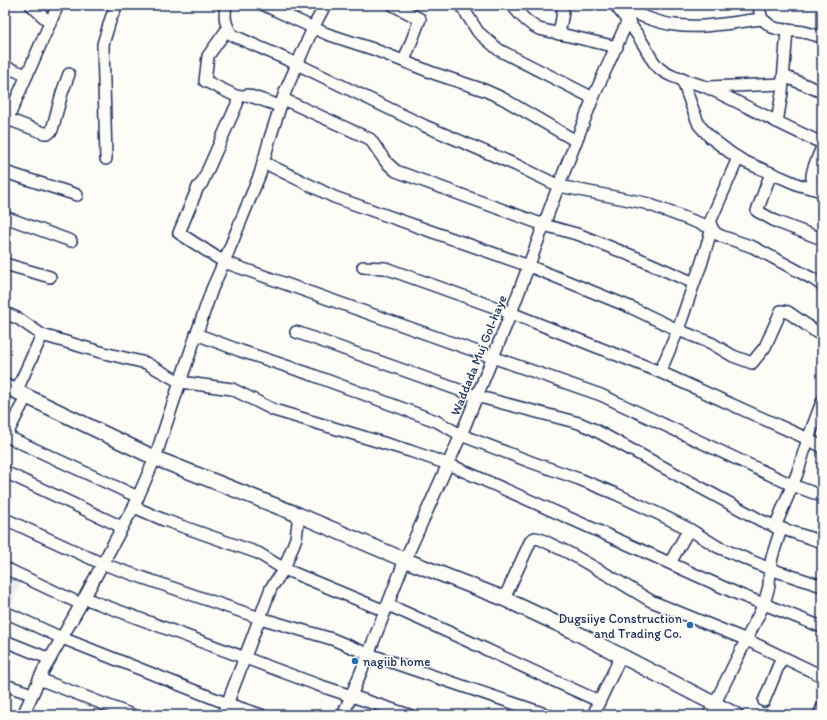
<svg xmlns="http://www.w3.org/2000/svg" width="827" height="720" viewBox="0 0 827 720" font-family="Itim,sans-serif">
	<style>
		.built { fill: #edeeec }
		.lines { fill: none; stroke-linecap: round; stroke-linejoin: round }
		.minor-casing { stroke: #1b2f5e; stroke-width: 14 }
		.major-casing { stroke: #1b2f5e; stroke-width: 17 }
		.minor { stroke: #fdfcf7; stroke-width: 11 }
		.major { stroke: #fdfcf7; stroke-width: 14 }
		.poi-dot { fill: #1f6fb2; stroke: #fdfcf7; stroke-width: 1.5 }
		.labels { text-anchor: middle; stroke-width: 3; stroke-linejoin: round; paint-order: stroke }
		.street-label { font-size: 13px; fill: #1b2f5e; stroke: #fdfcf7 }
		.poi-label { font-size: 13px; fill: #1b2f5e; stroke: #fdfcf7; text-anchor: end }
	</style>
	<rect width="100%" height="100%" fill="#fdfcf7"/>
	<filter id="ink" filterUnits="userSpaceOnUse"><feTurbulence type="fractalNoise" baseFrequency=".025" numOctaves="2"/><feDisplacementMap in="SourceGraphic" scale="8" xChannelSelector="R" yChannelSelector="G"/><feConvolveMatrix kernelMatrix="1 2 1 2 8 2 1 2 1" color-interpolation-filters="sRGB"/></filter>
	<g filter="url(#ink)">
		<!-- built -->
		<path class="built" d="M5 570 23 578 12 604 5 600Z"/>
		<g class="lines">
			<!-- minor casing -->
			<g class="minor-casing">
				<g id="minor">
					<path d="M31 5 50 23"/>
					<path d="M226 5C224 18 225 24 232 35L297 64 425 126 516 165 559 186 645 203 712 228 701 265 694 283 678 330 660 372"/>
					<path d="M264 5 327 34 373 49 433 73 484 90 502 98 576 141"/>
					<path d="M393 5 420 19 404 61"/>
					<path d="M461 5 478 32 499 50 593 98"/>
					<path d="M512 5C519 14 528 24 539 29L617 47"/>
					<path d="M615 5C625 17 634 29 642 42 648 51 651 61 659 68 671 79 691 81 706 87 745 105 783 126 822 143"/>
					<path d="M758 5 762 19 772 27 778 29 804 32 822 37"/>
					<path d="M633 13C646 17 661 24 675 25 702 29 734 22 762 19"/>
					<path d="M228 28 208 56 205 81 238 97 247 95 280 106"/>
					<path d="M559 34 563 12 562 5"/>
					<path d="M5 67 27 75"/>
					<path d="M784 76 822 92"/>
					<path d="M682 79 692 107 699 125 711 138 732 154 743 161 799 185 818 190"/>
					<path d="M708 87 783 84"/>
					<path d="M238 97 237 104 202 183 198 187 179 233 224 262 492 357 601 395 792 485 822 496"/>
					<path d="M283 99 370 139 386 162 396 171 544 225 580 235 635 257 694 283"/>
					<path d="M5 118 44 133H49L52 130 62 93 69 74"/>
					<path d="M777 122 782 93 787 30"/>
					<path d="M5 125 42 41 58 5"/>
					<path d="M738 158 710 222C712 230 714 233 721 236L753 247 813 279 822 285"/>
					<path d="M106 159 103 44 111 18 117 5"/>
					<path d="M263 162 334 197 529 266 630 307 678 330 711 343 733 356 752 363 765 347 781 311 788 312 822 336"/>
					<path d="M5 172 77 195"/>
					<path d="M771 173 757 211 777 222 822 239"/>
					<path d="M821 192C817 189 811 182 812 176 812 170 819 154 822 148"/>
					<path d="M5 217 71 241"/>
					<path d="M5 264 50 277"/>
					<path d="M363 267 385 268 511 313 660 372 808 439 822 447"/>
					<path d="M5 313 19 319 42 335 104 353 146 363 180 382 232 389 274 410 410 451 448 464 634 547 738 594 822 627"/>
					<path d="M296 332 476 396 579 423 593 429 762 521C781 529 802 535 822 542"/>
					<path d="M196 334 241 351 310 374 436 421 461 435 531 462 579 479 616 494 661 515 689 529 718 547 770 569 822 586"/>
					<path d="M16 392 42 335"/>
					<path d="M6 436 138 497"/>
					<path d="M5 438 26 397"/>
					<path d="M5 472 122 527"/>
					<path d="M134 507 164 520 258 553 284 569 385 611"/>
					<path d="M5 519 103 564 260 618 332 639 368 654 548 715"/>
					<path d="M775 527 797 474 808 439 822 402"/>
					<path d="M670 563 689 529"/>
					<path d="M5 568 81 604"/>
					<path d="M84 598 318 685 409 715"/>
					<path d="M504 599 531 540 535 538 540 539 569 553 613 578 651 601 747 640 822 676"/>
					<path d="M388 605C459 636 529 670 599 701"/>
					<path d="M5 612 62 638 228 704 261 715"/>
					<path d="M5 641 50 659"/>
					<path d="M39 679 132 715"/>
					<path d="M5 685 32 694"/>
					<path d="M764 701 782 657"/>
					<path d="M23 715 43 671 81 604 126 520 134 507 138 497 155 458 180 382 212 289 224 262 260 174 270 138 285 92 313 28 325 5"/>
					<path d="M223 715 271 588 284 569 296 538 299 515"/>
					<path d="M343 715 366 660 405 560 461 435 511 313 555 195 593 98 628 20 636 5"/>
					<path d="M593 715 621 656"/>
					<path d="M709 715 764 604 769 586 770 569 772 557 781 529"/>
					<path d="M819 715 822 708"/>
				</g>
			</g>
			<!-- major casing -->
			<g class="major-casing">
				<path id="major" d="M5 386 155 458 299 515 405 560 500 597 571 630 736 715"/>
			</g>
			<!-- minor -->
			<use href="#minor" class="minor"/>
			<!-- major -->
			<use href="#major" class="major"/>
		</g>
	</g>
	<!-- markers -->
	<g class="poi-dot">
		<circle cx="690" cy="625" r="4"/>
		<circle cx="355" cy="661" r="4"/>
	</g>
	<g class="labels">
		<!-- street labels -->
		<g class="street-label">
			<text transform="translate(478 355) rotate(-68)" y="5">Waddada Muj Gol-haye</text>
		</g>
		<!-- poi labels -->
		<g class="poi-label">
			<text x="682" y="623">Dugsiiye Construction<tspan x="682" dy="15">and Trading Co.</tspan></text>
			<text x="363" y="666" text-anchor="start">nagiib home</text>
		</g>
	</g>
	<!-- margin -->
	<rect width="827" height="720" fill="none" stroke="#fdfcf7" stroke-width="20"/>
	<rect x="10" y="10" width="807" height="700" fill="none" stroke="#1b2f5e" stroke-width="1.5" filter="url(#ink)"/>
</svg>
